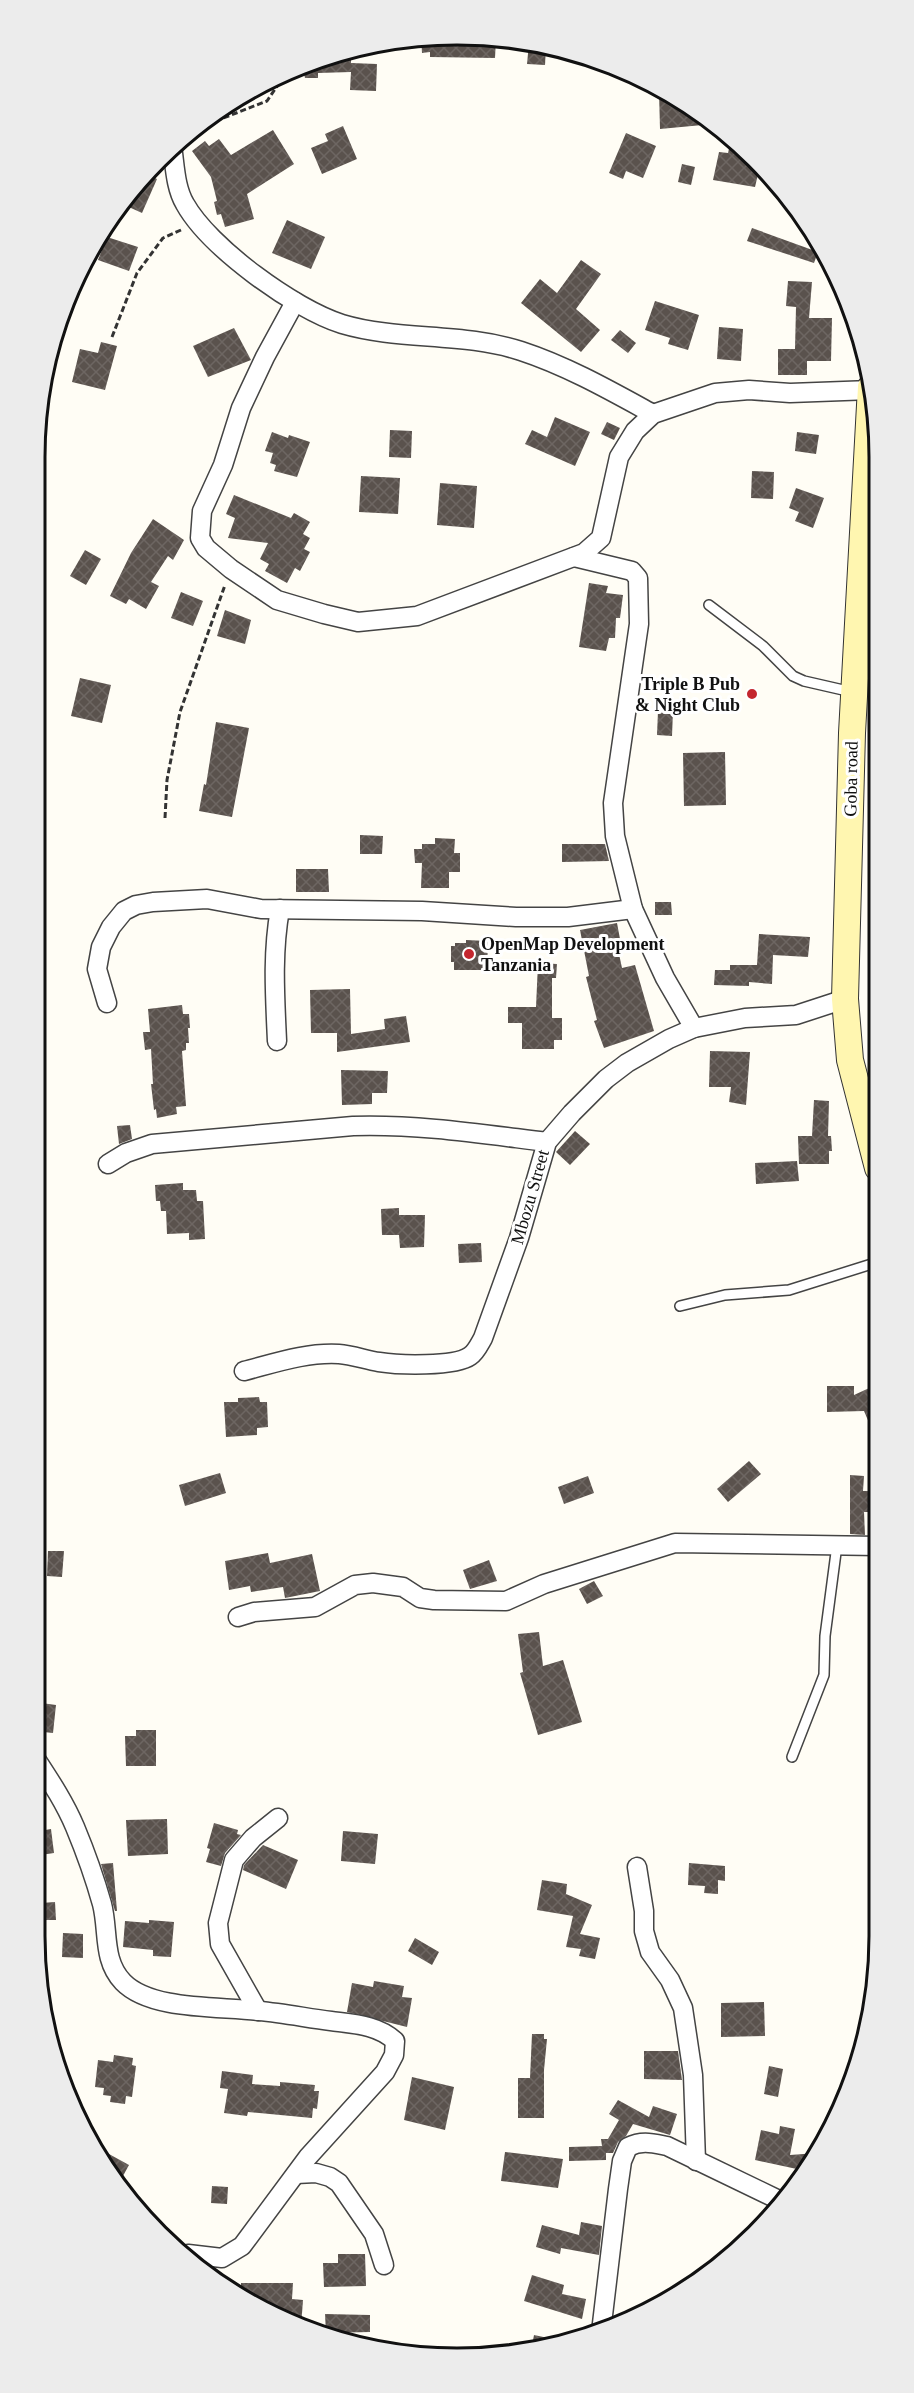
<svg xmlns="http://www.w3.org/2000/svg" width="914" height="2393" viewBox="0 0 914 2393" font-family="'Times New Roman',serif">
	<style>
		.building { fill: url(#building-cross-hatch) }
		.lines { fill: none; stroke-linecap: round; stroke-linejoin: round }
		.lane-casing { stroke: #444; stroke-width: 12 }
		.street-casing { stroke: #444; stroke-width: 21 }
		.secondary-casing { stroke: #333; stroke-width: 28 }
		.path { stroke: #333; stroke-width: 3; stroke-dasharray: 6 3; stroke-linecap: butt }
		.lane { stroke: #fff; stroke-width: 9 }
		.street { stroke: #fff; stroke-width: 18 }
		.secondary { stroke: #fff6b0; stroke-width: 26 }
		.poi-dot { fill: #c4262e; stroke: #fff; stroke-width: 2 }
		.labels { text-anchor: middle; stroke-width: 6; stroke-linejoin: round; paint-order: stroke }
		.poi-label { font-size: 18px; font-weight: bold; fill: #111; stroke: #fff; text-anchor: end }
		.street-label { font-size: 18px; fill: #111; stroke: #fff }
		.rim { fill: none; stroke: #111; stroke-width: 3 }
	</style>
	<defs>
		<pattern id="building-cross-hatch" width="8" height="8" patternUnits="userSpaceOnUse" patternTransform="scale(1.5)"><rect width="8" height="8" fill="#5a524d"/><path d="M0 0l8 8M0 8l8-8" fill="none" stroke="#6d6662"/></pattern>
	</defs>
	<rect width="100%" height="100%" fill="#fffdf5"/>
	<!-- building -->
	<g class="building">
		<path d="M421 37 496 39 495 58 430 57V52L422 53Z"/>
		<path d="M529 43 546 46 545 65 527 64Z"/>
		<path d="M318 59 351 60V63L377 64 376 91 350 90 351 72 318 73V78H305L304 74H283Z"/>
		<path d="M659 91 691 106 713 124 660 129Z"/>
		<path d="M343 126 357 159 322 174 311 148 328 141 325 134Z"/>
		<path d="M273 130 294 164 247 194 254 219 225 227 221 214 217 215 214 202 217 201 211 177 192 151 205 141 209 146 219 139 231 155Z"/>
		<path d="M626 133 656 146 643 178 626 171 623 179 609 173Z"/>
		<path d="M731 140 760 166 755 187 713 180 719 152 728 153Z"/>
		<path d="M682 164 695 167 691 185 678 182Z"/>
		<path d="M146 174 157 179 142 213 120 203Z"/>
		<path d="M287 220 325 237 311 269 272 253Z"/>
		<path d="M752 228 818 252 814 263 747 241Z"/>
		<path d="M107 237 138 247 129 271 98 260Z"/>
		<path d="M581 260 601 274 576 309 600 330 581 352 521 303 540 279 557 293Z"/>
		<path d="M788 281 812 282 809 318H832L831 361H807V375H778V349H795L796 307 786 306Z"/>
		<path d="M655 301 699 315 688 350 668 344 670 338 645 330Z"/>
		<path d="M719 327 743 329 741 361 717 359Z"/>
		<path d="M234 328 251 360 208 377 193 346Z"/>
		<path d="M620 330 636 343 628 353 611 340Z"/>
		<path d="M101 342 117 346 105 390 72 382 80 349 98 353Z"/>
		<path d="M555 417 590 432 575 466 525 444 532 430 547 437Z"/>
		<path d="M607 422 620 428 614 440 601 434Z"/>
		<path d="M390 430 412 431 411 458 389 457Z"/>
		<path d="M272 432 288 438 289 435 310 442 297 477 274 471 276 465 270 463 273 453 265 451Z"/>
		<path d="M797 432 819 435 816 454 795 451Z"/>
		<path d="M752 471 774 472 773 499 751 498Z"/>
		<path d="M361 476 400 478 398 514 359 512Z"/>
		<path d="M440 483 477 486 474 528 437 525Z"/>
		<path d="M796 488 824 498 813 528 795 521 799 512 789 508Z"/>
		<path d="M234 495 291 518 294 513 310 522 303 534 310 538 304 549 310 552 300 571 295 568 287 583 265 571 269 564 260 559 268 543 228 538 235 518 226 514Z"/>
		<path d="M153 519 184 540 173 560 168 556 151 582 159 586 146 609 129 599 126 604 110 596 131 553Z"/>
		<path d="M85 550 101 559 86 585 70 576Z"/>
		<path d="M589 583 608 586 606 593 623 595 620 618H616L615 638H609L606 651 579 647Z"/>
		<path d="M181 592 203 601 193 626 171 618Z"/>
		<path d="M225 610 251 620 245 644 217 636Z"/>
		<path d="M80 678 111 685 102 723 71 716Z"/>
		<path d="M658 711H673L672 736 657 735Z"/>
		<path d="M216 722 249 728 232 817 199 811 204 784 206 785Z"/>
		<path d="M725 752 726 805 684 806 683 753Z"/>
		<path d="M360 835 383 836 382 854H360Z"/>
		<path d="M435 838 455 839 454 853H460V872H449V888H421L422 863H415L414 849H422V844H435Z"/>
		<path d="M562 844H605L609 861 562 862Z"/>
		<path d="M296 869H328L329 892H296Z"/>
		<path d="M655 902H671L672 915H655Z"/>
		<path d="M617 923 620 939 616 940 622 968 635 965 654 1031 604 1048 594 1021 597 1020 586 977 589 976 580 930Z"/>
		<path d="M759 934 810 937 808 957 773 955 772 984 749 982V986L714 985 715 970H730V965H757Z"/>
		<path d="M466 940 488 941 487 970H454V962H451V946H455V943H466Z"/>
		<path d="M538 963 557 964 556 978H552V1018H562V1040H554V1049H522V1023H508V1007H536Z"/>
		<path d="M350 989 351 1034 385 1029 384 1019 406 1016 410 1042 337 1052V1033H311L310 990Z"/>
		<path d="M182 1005 183 1014H189L190 1028H188L189 1043H186V1050L182 1051 186 1106 176 1107 177 1114 157 1118 156 1109 154 1110 151 1084H153L151 1049 145 1050 143 1032H150L148 1009Z"/>
		<path d="M710 1051 750 1052 746 1105 729 1102 731 1087H709Z"/>
		<path d="M341 1070 388 1071 387 1093H372V1104L342 1105Z"/>
		<path d="M814 1100 829 1101 828 1136H831L832 1151H829V1164H799L798 1136H812Z"/>
		<path d="M130 1125 132 1139 119 1144 117 1126Z"/>
		<path d="M575 1131 590 1144 570 1165 556 1152Z"/>
		<path d="M797 1161 799 1181 756 1184 755 1163Z"/>
		<path d="M183 1183V1190H196L197 1201H203L205 1239 189 1240V1233L167 1234 166 1211H161L160 1201H156L155 1185Z"/>
		<path d="M399 1208V1215H425L424 1247 400 1248 399 1235H382L381 1209Z"/>
		<path d="M481 1243 482 1262 459 1263 458 1244Z"/>
		<path d="M878 1384V1444L864 1411 827 1412V1386H854V1395Z"/>
		<path d="M259 1397 260 1402H267L268 1427 257 1428V1435L226 1437 224 1402H238V1398Z"/>
		<path d="M749 1461 761 1474 728 1502 717 1489Z"/>
		<path d="M220 1473 226 1493 185 1506 179 1485Z"/>
		<path d="M850 1475 864 1476 863 1491H878V1512H864L865 1535 850 1534Z"/>
		<path d="M588 1476 594 1493 564 1504 558 1487Z"/>
		<path d="M48 1551H64L62 1577 47 1576Z"/>
		<path d="M268 1553 270 1563 312 1554 320 1591 285 1598 283 1587 251 1592 250 1586 229 1590 225 1561Z"/>
		<path d="M489 1560 497 1581 470 1589 463 1570Z"/>
		<path d="M594 1581 603 1596 587 1604 579 1589Z"/>
		<path d="M539 1632 543 1666 563 1660 582 1722 538 1735 520 1673 523 1672 518 1634Z"/>
		<path d="M34 1702 56 1705 53 1733 34 1731Z"/>
		<path d="M136 1730H156V1766H126L125 1736H136Z"/>
		<path d="M167 1819 168 1854 128 1856 126 1820Z"/>
		<path d="M214 1823 238 1830 237 1834 241 1835 225 1853 221 1866 206 1862 210 1849 207 1848Z"/>
		<path d="M51 1829 54 1853 34 1856V1832Z"/>
		<path d="M343 1831 378 1834 375 1864 341 1861Z"/>
		<path d="M263 1845 298 1860 286 1889 243 1870 244 1865Z"/>
		<path d="M113 1863 117 1911H115L101 1864Z"/>
		<path d="M689 1863 725 1866V1881L718 1880V1894L704 1893 705 1886 688 1885Z"/>
		<path d="M542 1880 567 1884 566 1894 592 1905 580 1934 600 1938 595 1959 579 1956 581 1949 566 1947 573 1916 537 1910Z"/>
		<path d="M55 1902 56 1920H43L41 1903Z"/>
		<path d="M149 1920 174 1922 171 1957 153 1956V1950L123 1947 125 1921 149 1923Z"/>
		<path d="M63 1933 83 1934V1958L62 1957Z"/>
		<path d="M415 1938 439 1952 432 1965 408 1951Z"/>
		<path d="M374 1981 404 1986 402 1997 412 1998 407 2027 347 2012 352 1983 373 1987Z"/>
		<path d="M764 2002 765 2036 721 2037V2003Z"/>
		<path d="M532 2034H544V2039H547L544 2070V2118H518V2078H530Z"/>
		<path d="M644 2051H678L682 2080 644 2079Z"/>
		<path d="M114 2055 133 2058 132 2065 136 2066 132 2097 126 2096 125 2104 110 2102 111 2096 103 2095 104 2088 95 2087 98 2060 113 2062Z"/>
		<path d="M769 2066 783 2069 778 2097 764 2094Z"/>
		<path d="M222 2071 253 2075 252 2084 280 2086V2082L315 2085 314 2091H319L317 2109 313 2108 312 2118 248 2112 247 2116 224 2113 228 2089 220 2088Z"/>
		<path d="M412 2077 454 2087 445 2130 404 2120Z"/>
		<path d="M618 2100 649 2117 653 2106 677 2114 670 2135 633 2124 626 2136 618 2142 613 2153H606V2160L569 2161V2147L602 2146 601 2139H608L619 2120 609 2114Z"/>
		<path d="M780 2126 795 2129 790 2155 817 2153 806 2171 755 2160 761 2130 779 2134Z"/>
		<path d="M89 2143 129 2165 118 2185 91 2147Z"/>
		<path d="M505 2152 563 2159 558 2188 501 2181Z"/>
		<path d="M212 2186 228 2187 227 2204 211 2203Z"/>
		<path d="M581 2222 602 2226 599 2255 561 2248 560 2254 536 2247 542 2225 579 2235Z"/>
		<path d="M338 2254H365L366 2286 324 2287 323 2263H338Z"/>
		<path d="M532 2275 564 2285 562 2294 586 2299 582 2319 524 2301Z"/>
		<path d="M241 2283H293L292 2299 303 2300 301 2327 277 2316V2311L265 2310 246 2302 241 2298Z"/>
		<path d="M325 2314 370 2315V2332L326 2333Z"/>
		<path d="M534 2335 567 2342 540 2350 531 2351Z"/>
	</g>
	<g class="lines">
		<!-- lane casing -->
		<g class="lane-casing">
			<g id="lane">
				<path d="M709 605 763 646 793 676 804 681 852 692"/>
				<path d="M680 1306 725 1295 789 1290 878 1262"/>
				<path d="M792 1757 824 1675 825 1636 837 1545"/>
			</g>
		</g>
		<!-- street casing -->
		<g class="street-casing">
			<g id="street">
				<path d="M172 146C175 165 175 187 185 204 209 247 294 309 342 324 399 341 463 332 521 351 567 366 611 391 653 414"/>
				<path d="M295 302 265 357 241 408 223 465 202 511 200 538 206 548 231 569 277 600 324 614 358 622 417 616 584 553 601 538 619 457 635 431 653 414 715 393 749 390 790 393 871 390"/>
				<path d="M574 557 632 571 638 578 639 624 613 803 615 836 633 909 665 978 694 1028"/>
				<path d="M107 1003 97 969 101 947 111 927 124 911 136 905 153 902 207 899 261 909 422 911 516 917H568L633 909"/>
				<path d="M277 1041C275 996 272 954 280 909"/>
				<path d="M108 1164 126 1153 152 1144 353 1126C419 1124 482 1134 547 1142"/>
				<path d="M244 1371C275 1363 307 1352 339 1354 352 1355 366 1360 379 1362 398 1365 455 1367 470 1356 476 1352 479 1345 483 1338L519 1238 547 1142 572 1113 606 1079 627 1063 669 1039 694 1028 745 1018 796 1015 845 999"/>
				<path d="M238 1617 254 1612 315 1607 355 1585 373 1583 403 1587 420 1598 434 1600 506 1601 544 1584 675 1543 879 1546"/>
				<path d="M34 1756C49 1779 64 1801 75 1827 85 1851 95 1879 102 1904 109 1931 102 1960 123 1982 151 2011 221 2006 259 2011 283 2013 307 2018 331 2021 354 2024 378 2025 395 2041L394 2055 385 2072 308 2157 242 2246 222 2258 188 2254"/>
				<path d="M637 1867 644 1911V1931L650 1952 670 1980 683 2008 693 2075 696 2161"/>
				<path d="M258 2011 220 1944 218 1923 234 1860 253 1838 278 1818"/>
				<path d="M296 2174 316 2173 330 2177 339 2183 374 2234 384 2265"/>
				<path d="M601 2332 618 2189 622 2161 628 2147C642 2140 652 2143 667 2146L783 2202"/>
			</g>
		</g>
		<!-- secondary casing -->
		<g class="secondary-casing">
			<path id="secondary" d="M871 387 852 733 845 999 850 1060 878 1168"/>
		</g>
		<!-- path -->
		<g class="path">
			<path d="M190 131 267 101 286 73"/>
			<path d="M112 337 137 273 163 238 181 230"/>
			<path d="M165 818 167 780 180 712 225 585"/>
		</g>
		<!-- lane -->
		<use href="#lane" class="lane"/>
		<!-- street -->
		<use href="#street" class="street"/>
		<!-- secondary -->
		<use href="#secondary" class="secondary"/>
	</g>
	<!-- markers -->
	<g class="poi-dot">
		<circle cx="752" cy="694" r="6"/>
		<circle cx="469" cy="954" r="6"/>
	</g>
	<g class="labels">
		<!-- poi labels -->
		<g class="poi-label">
			<text x="740" y="690">Triple B Pub<tspan x="740" dy="21">&amp; Night Club</tspan></text>
			<text x="481" y="950" text-anchor="start">OpenMap Development<tspan x="481" dy="21">Tanzania</tspan></text>
		</g>
		<!-- street labels -->
		<g class="street-label">
			<text transform="translate(851 779) rotate(-89)" y="6">Goba road</text>
			<text transform="translate(530 1197) rotate(-74)" y="6">Mbozu Street</text>
		</g>
	</g>
	<!-- crop -->
	<path d="M0 0H914V2393H0ZM457 45H457A412 412 0 0 1 869 457V1936A412 412 0 0 1 457 2348H457A412 412 0 0 1 45 1936V457A412 412 0 0 1 457 45Z" fill="#ececec" fill-rule="evenodd"/>
	<path class="rim" d="M457 45H457A412 412 0 0 1 869 457V1936A412 412 0 0 1 457 2348H457A412 412 0 0 1 45 1936V457A412 412 0 0 1 457 45Z"/>
</svg>
